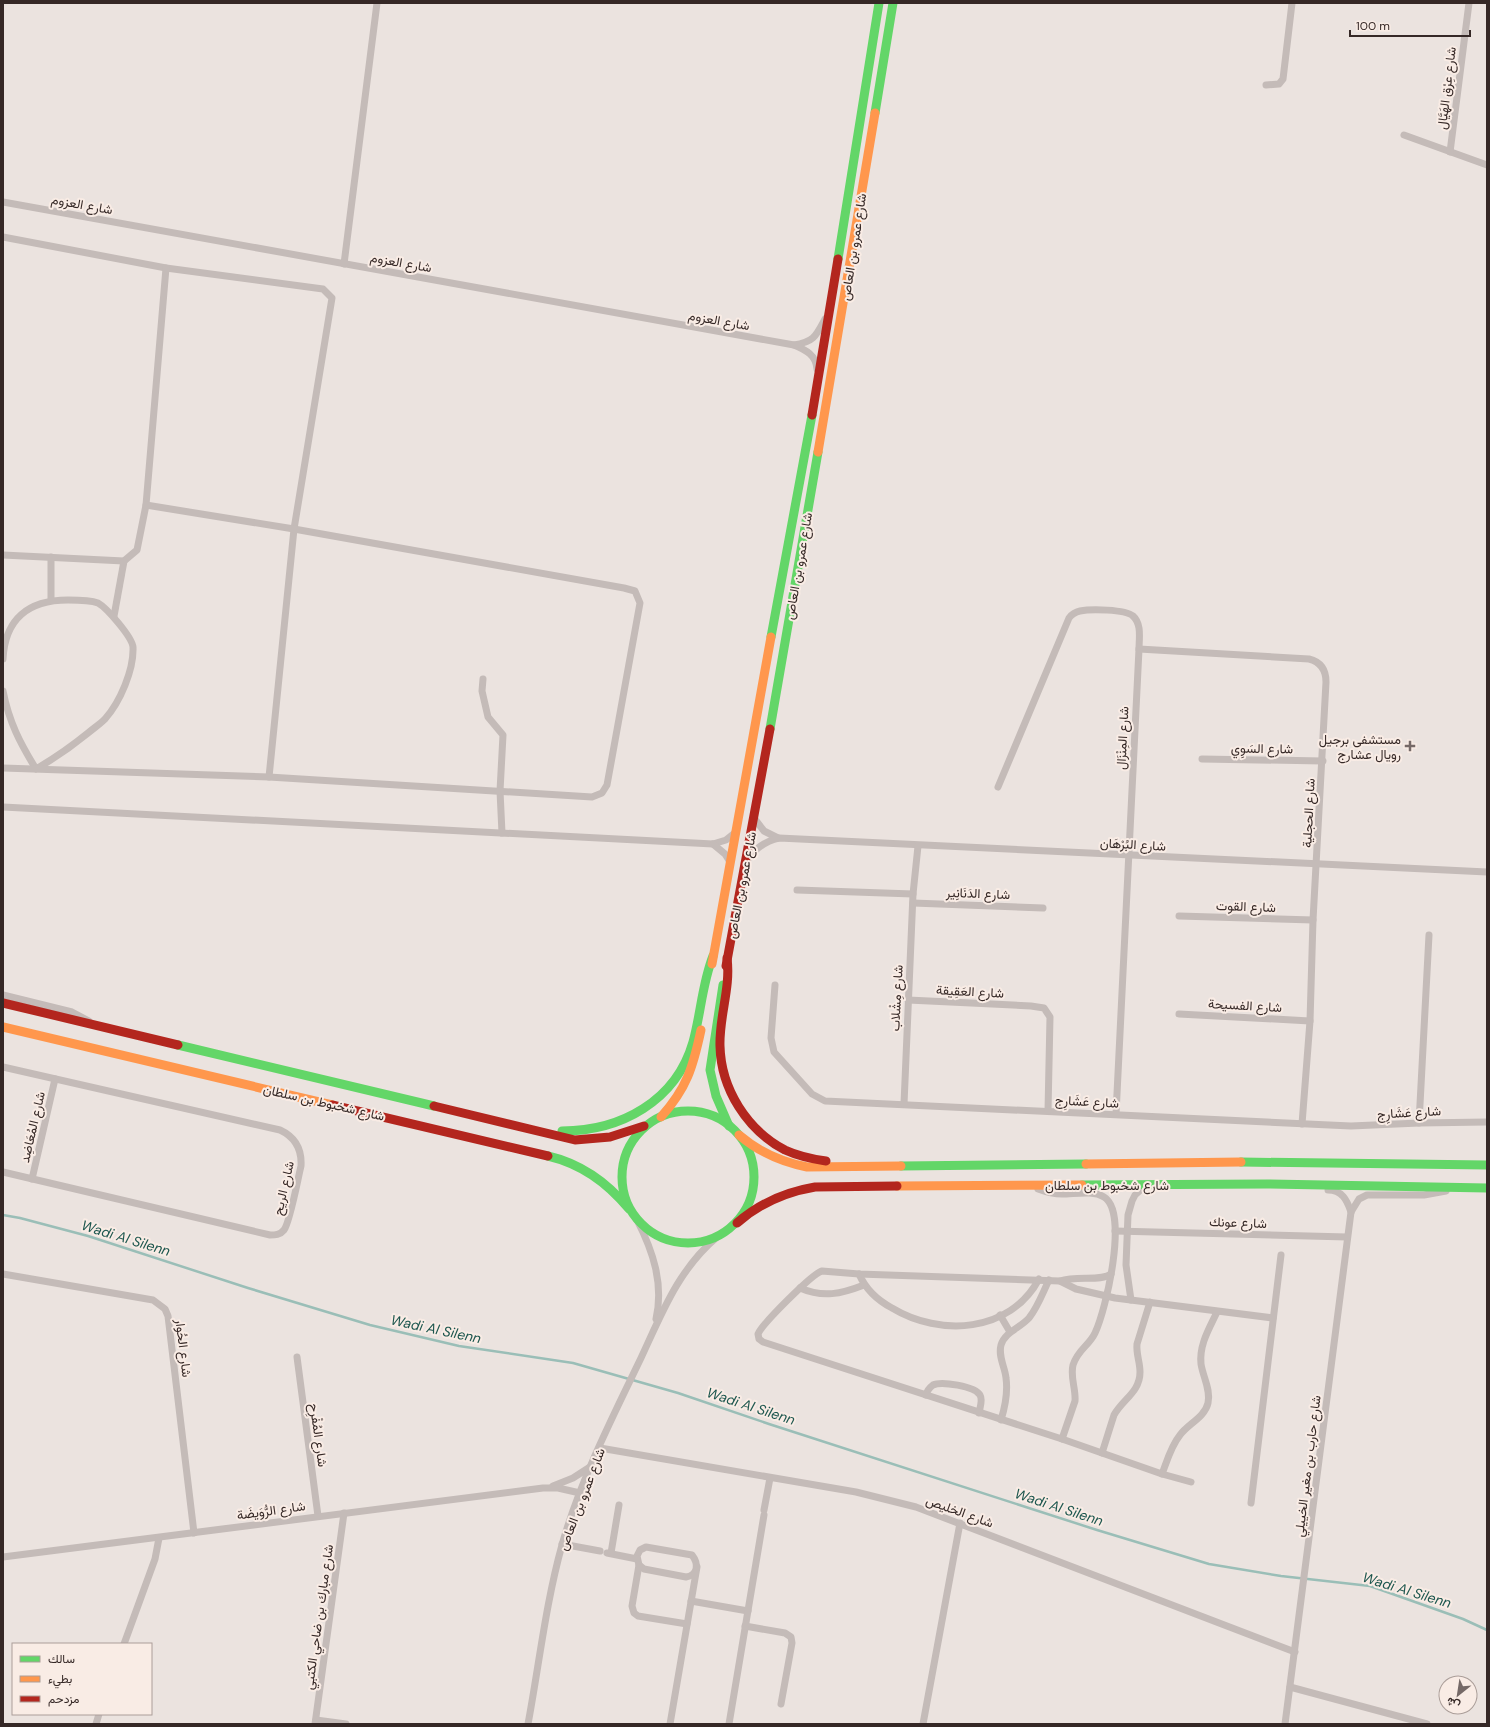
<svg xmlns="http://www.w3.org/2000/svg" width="1490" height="1727" viewBox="0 0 1490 1727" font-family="'DM Sans',Vazirmatn,sans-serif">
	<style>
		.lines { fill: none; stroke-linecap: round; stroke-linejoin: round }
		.stream { stroke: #9abeb7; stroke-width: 2.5 }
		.street { stroke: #c4bbb8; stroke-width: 7 }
		.fast { stroke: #63d668; stroke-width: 9 }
		.slow { stroke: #ff974d; stroke-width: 9 }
		.jam { stroke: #b3261e; stroke-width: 9 }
		.poi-dot { fill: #756967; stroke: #f9ece5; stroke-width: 1.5 }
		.labels { text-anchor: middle; stroke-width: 4; stroke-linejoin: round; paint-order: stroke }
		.street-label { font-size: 13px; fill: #352826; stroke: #f9ece5 }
		.poi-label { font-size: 13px; fill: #352826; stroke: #f9ece5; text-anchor: end }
		.water-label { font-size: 14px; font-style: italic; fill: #1c564e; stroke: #f9ece5 }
	</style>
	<rect width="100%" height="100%" fill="#ebe3df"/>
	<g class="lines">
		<!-- stream -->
		<path class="stream" d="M3 1215 20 1218 88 1236 248 1288 370 1325 459 1346 573 1363 678 1393 769 1424 1097 1530 1209 1564 1281 1576 1370 1586 1463 1619 1487 1630"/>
		<!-- street -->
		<g class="street">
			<path d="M1266 85 1279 84 1283 79 1292 3"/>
			<path d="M1404 135 1487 165"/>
			<path d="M1450 152 1469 3"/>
			<path d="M3 202 794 345C806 350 816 355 817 369"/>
			<path d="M3 237 166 268 323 289 332 298 294 529 269 777"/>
			<path d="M344 264 377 3"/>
			<path d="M794 345C814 342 816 336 825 319"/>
			<path d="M3 555 124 561 137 550 146 505 166 268"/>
			<path d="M51 600V557"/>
			<path d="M114 616 124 561"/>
			<path d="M1139 649 1309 659C1321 662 1326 670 1326 682L1313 920 1310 1021 1302 1124"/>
			<path d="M3 659C5 619 28 600 68 600 76 600 90 600 98 603 107 608 132 637 133 647 134 670 120 702 105 719 100 724 94 728 88 733 72 746 55 758 36 769 20 743 9 722 3 691"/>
			<path d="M483 679 482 691 488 717 503 735 500 791 502 833"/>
			<path d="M1202 759 1323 761"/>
			<path d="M3 768 269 777 592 797 602 793 607 785 640 603 635 591 624 588 294 529 146 505"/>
			<path d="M998 787 1069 618C1072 614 1075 612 1080 611 1090 609 1125 609 1133 616 1142 624 1139 639 1139 649L1116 1114"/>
			<path d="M3 807 713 844 726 840 736 832"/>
			<path d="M754 818 764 831 778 838"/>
			<path d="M713 844 725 854 730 862"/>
			<path d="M748 859C756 848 765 841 779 838L1487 872"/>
			<path d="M797 890 913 894"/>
			<path d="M913 903 1043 908"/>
			<path d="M1179 916 1313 920"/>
			<path d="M775 985 771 1038 774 1052 812 1094 825 1101 1351 1126 1419 1123 1487 1122"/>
			<path d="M3 995 72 1012 89 1021"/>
			<path d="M908 1000 1031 1006 1044 1008 1050 1017 1048 1111"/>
			<path d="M1179 1014 1310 1021"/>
			<path d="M3 1067 280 1130C295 1137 302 1149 301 1166 298 1178 290 1222 284 1230 280 1235 275 1235 270 1235L3 1172"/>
			<path d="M904 1104 913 894 918 846"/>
			<path d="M1419 1123 1429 935"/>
			<path d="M32 1179 55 1079"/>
			<path d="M1038 1189C1046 1192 1054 1194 1062 1194 1075 1194 1093 1190 1104 1197 1129 1212 1106 1310 1095 1333 1089 1346 1078 1349 1073 1365 1070 1377 1076 1389 1075 1401L1062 1439"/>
			<path d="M1328 1190C1342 1190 1347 1200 1351 1212"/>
			<path d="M637 1220C653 1251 664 1284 656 1319"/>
			<path d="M1115 1231 1347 1237"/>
			<path d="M3 1274 153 1300 165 1309 168 1316 194 1533"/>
			<path d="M859 1274C866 1290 877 1300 892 1308 940 1337 1010 1333 1039 1279"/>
			<path d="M1060 1281C1077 1275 1101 1282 1111 1274"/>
			<path d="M800 1288C823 1298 841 1294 864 1285"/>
			<path d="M1131 1300 1126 1265 1128 1215 1132 1201 1135 1195 1146 1185"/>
			<path d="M1000 1315 1010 1332"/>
			<path d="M297 1357 318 1516"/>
			<path d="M926 1395C927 1391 929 1388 933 1385 941 1381 975 1386 980 1395 983 1400 980 1407 979 1413"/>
			<path d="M1001 1420C1005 1407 1008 1392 1006 1378 1005 1367 998 1357 1001 1345 1005 1332 1020 1328 1029 1318 1038 1307 1043 1292 1049 1280"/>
			<path d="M600 1448 856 1492 916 1507 1295 1652"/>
			<path d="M1102 1453 1114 1415C1123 1399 1140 1392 1140 1372 1140 1362 1136 1354 1137 1344L1150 1302"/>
			<path d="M1162 1474C1167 1461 1171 1446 1180 1435 1188 1424 1205 1417 1208 1403 1211 1390 1203 1377 1201 1364 1199 1345 1209 1329 1217 1312"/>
			<path d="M1191 1482 1162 1474 1062 1439 763 1342 759 1339 758 1334C762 1324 813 1273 822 1271L859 1274 1060 1281 1076 1289 1115 1298 1273 1318"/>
			<path d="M553 1486 573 1478 590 1467"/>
			<path d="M1251 1503 1281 1255"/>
			<path d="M764 1510 770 1478"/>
			<path d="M562 1544 600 1551"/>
			<path d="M646 1547 692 1555C699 1564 698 1575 686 1577L644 1569 639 1565 637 1556 640 1550Z"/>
			<path d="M607 1553 637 1559"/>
			<path d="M611 1553 619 1505"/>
			<path d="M3 1557 543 1488H558L580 1493"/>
			<path d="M639 1565 632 1606 634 1613 638 1616 687 1624"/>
			<path d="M691 1601 748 1611"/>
			<path d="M745 1626 785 1633 791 1637 792 1643 781 1704"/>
			<path d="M124 1644 155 1559 159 1538"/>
			<path d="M1290 1687 1427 1724"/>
			<path d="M316 1720 346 1724"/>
			<path d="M96 1724 99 1714"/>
			<path d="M315 1724 344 1513"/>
			<path d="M528 1724C539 1665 546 1602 562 1545 580 1481 612 1418 641 1358 662 1313 678 1270 717 1237"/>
			<path d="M670 1724 697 1567"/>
			<path d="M729 1724 764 1515"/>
			<path d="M923 1724 960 1523"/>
			<path d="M1285 1724 1351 1212 1359 1199 1367 1195H1424L1446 1191"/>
		</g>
		<!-- fast -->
		<g class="fast">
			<path d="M875 113 893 3"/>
			<path d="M838 259 879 3"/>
			<path d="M771 637 812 415"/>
			<path d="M770 729 818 452"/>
			<path d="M723 985 710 1070 716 1096 729 1126"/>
			<path d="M178 1045 434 1106"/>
			<circle cx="688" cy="1177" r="66"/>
			<path d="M562 1131C621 1131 676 1101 693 1042 701 1013 702 984 713 956"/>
			<path d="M548 1156C582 1164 607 1182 629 1209"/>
			<path d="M1241 1162 1487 1165"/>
			<path d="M901 1166 1086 1164"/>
			<path d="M1082 1185 1267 1184 1487 1188"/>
		</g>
		<!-- slow -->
		<g class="slow">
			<path d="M818 452 875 113"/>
			<path d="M712 964 771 637"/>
			<path d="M3 1027 332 1105"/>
			<path d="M661 1117C687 1088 693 1067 701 1030"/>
			<path d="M739 1135C759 1152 781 1162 807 1167L901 1166"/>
			<path d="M1086 1164 1241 1162"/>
			<path d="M897 1186 1082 1185"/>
		</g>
		<!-- jam -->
		<g class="jam">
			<path d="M812 415 838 259"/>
			<path d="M727 958C731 988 719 1016 720 1046 721 1089 747 1130 785 1150 798 1156 812 1159 826 1161"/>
			<path d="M726 966 770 729"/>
			<path d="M3 1003 178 1045"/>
			<path d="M332 1105 548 1156"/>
			<path d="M434 1106 575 1140 610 1137 644 1126"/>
			<path d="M737 1223C760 1203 785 1192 815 1187L897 1186"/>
		</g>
	</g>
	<!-- markers -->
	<path class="poi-dot" d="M1408 740h4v4h4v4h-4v4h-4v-4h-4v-4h4z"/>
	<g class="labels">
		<!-- street labels -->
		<g class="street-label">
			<text transform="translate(1446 88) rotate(-83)" y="5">شارع عِرْق الهَيَّال</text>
			<text transform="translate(82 204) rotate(10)" y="5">شارع العزوم</text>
			<text transform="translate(853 247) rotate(-81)" y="5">شارع عمرو بن العاص</text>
			<text transform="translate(401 262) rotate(10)" y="5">شارع العزوم</text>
			<text transform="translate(719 320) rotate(10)" y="5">شارع العزوم</text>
			<text transform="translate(798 566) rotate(-80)" y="5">شارع عمرو بن العاص</text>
			<text transform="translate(1122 738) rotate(-87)" y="5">شارع المِنْزَال</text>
			<text transform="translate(1262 748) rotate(1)" y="5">شارع السَوِي</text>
			<text transform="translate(1308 813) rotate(-87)" y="5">شارع الحجلية</text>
			<text transform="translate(1133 844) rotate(3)" y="5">شارع البُرْهَان</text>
			<text transform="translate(741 885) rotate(-79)" y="5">شارع عمرو بن العاص</text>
			<text transform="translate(978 893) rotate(2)" y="5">شارع الدَنَانِير</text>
			<text transform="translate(1246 906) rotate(2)" y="5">شارع القوت</text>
			<text transform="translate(970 991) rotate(3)" y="5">شارع العَقِيقة</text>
			<text transform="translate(896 998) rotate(-87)" y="5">شارع مِشْلاب</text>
			<text transform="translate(1245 1005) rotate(3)" y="5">شارع الفسيحة</text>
			<text transform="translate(1087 1101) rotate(3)" y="5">شارع عَشَارِج</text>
			<text transform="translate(324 1102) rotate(13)" y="5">شارع شخبوط بن سلطان</text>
			<text transform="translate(1409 1112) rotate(-3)" y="5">شارع عَشَارِج</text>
			<text transform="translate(32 1127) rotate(-77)" y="5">شارع المُعَاضِد</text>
			<text x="1107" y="1190">شارع شخبوط بن سلطان</text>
			<text transform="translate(283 1188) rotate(-77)" y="5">شارع الريح</text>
			<text transform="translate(1238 1222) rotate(2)" y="5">شارع عونك</text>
			<text transform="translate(184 1348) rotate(83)" y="5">شارع الحُوار</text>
			<text transform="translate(319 1435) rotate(82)" y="5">شارع المُفْرِح</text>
			<text transform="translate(1307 1466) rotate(-83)" y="5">شارع حارب بن مغير الخييلي</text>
			<text transform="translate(581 1499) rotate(-69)" y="5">شارع عمرو بن العاص</text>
			<text transform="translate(271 1510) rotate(-8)" y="5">شارع الرُّوَيضَة</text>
			<text transform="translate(960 1511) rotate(20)" y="5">شارع الخليص</text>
			<text transform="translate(318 1617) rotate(-82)" y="5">شارع مبارك بن ضاحي الكتبي</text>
		</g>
		<!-- poi labels -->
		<g class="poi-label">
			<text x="1401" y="744">مستشفى برجيل<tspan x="1401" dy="15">رويال عشارج</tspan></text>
		</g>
		<!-- water labels -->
		<g class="water-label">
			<text transform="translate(126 1238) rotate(17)" y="5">Wadi Al Silenn</text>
			<text transform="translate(436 1329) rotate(12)" y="5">Wadi Al Silenn</text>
			<text transform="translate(751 1406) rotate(18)" y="5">Wadi Al Silenn</text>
			<text transform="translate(1059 1507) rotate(18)" y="5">Wadi Al Silenn</text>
			<text transform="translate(1407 1590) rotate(17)" y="5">Wadi Al Silenn</text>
		</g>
	</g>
	<!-- border -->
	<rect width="1490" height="1727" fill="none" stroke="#352826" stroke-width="8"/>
	<!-- legend -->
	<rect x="12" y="1643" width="140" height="72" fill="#f9ece5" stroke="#ab9e99"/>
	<rect x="20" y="1656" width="20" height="6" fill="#63d668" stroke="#ab9e99"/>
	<text x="48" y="1663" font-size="12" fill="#352826">سالك</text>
	<rect x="20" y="1676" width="20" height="6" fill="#ff974d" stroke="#ab9e99"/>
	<text x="48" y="1683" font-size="12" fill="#352826">بطيء</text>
	<rect x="20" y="1696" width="20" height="6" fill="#b3261e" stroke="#ab9e99"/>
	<text x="48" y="1703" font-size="12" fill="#352826">مزدحم</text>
	<!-- north arrow -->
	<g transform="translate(1458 1695) rotate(210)"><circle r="19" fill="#f9ece5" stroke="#ab9e99"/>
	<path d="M0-3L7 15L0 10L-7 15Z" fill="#756967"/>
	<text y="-6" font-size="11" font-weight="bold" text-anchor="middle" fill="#352826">ش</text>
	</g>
	<!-- scale -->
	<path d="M1350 30v6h120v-6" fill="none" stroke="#352826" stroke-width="2"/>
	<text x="1356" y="30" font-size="12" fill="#352826" stroke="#f9ece5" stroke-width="3" paint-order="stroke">100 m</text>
</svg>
